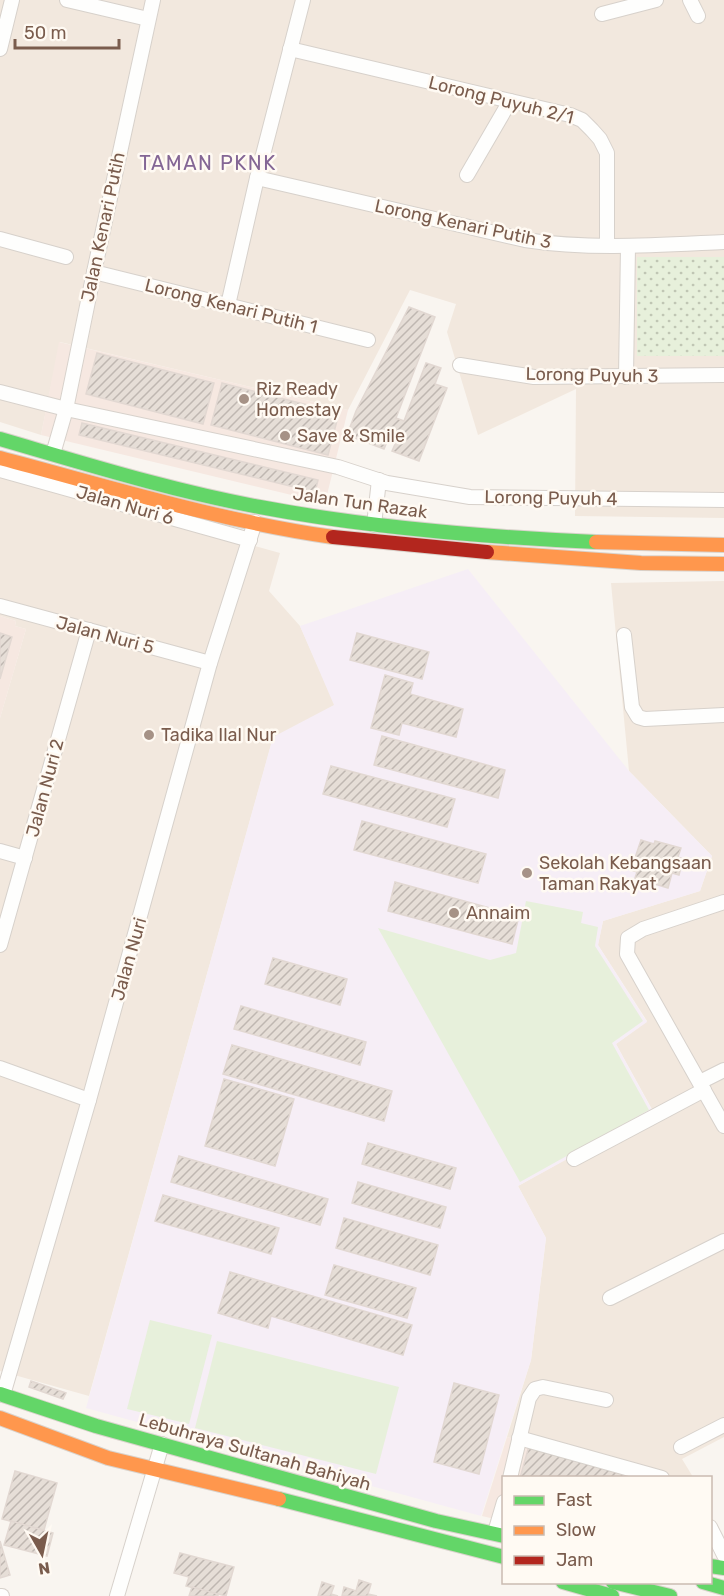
<svg xmlns="http://www.w3.org/2000/svg" width="724" height="1596" viewBox="0 0 724 1596" font-family="Rubik,sans-serif">
	<style>
		.residential { fill: #f2e8de }
		.commercial { fill: #f6e8e1 }
		.education { fill: #f6eef6 }
		.grass { fill: #e7f0db }
		.park { fill: url(#park-dots) }
		.building { fill: url(#building-hatch); stroke: #e2d8d2; stroke-width: 1.5 }
		.lines { fill: none; stroke-linecap: round; stroke-linejoin: round }
		.street-casing { stroke: #d7d1cb; stroke-width: 16 }
		.fast-casing { stroke: #d9d2cb; stroke-width: 16 }
		.slow-casing { stroke: #d9d2cb; stroke-width: 16 }
		.jam-casing { stroke: #d9d2cb; stroke-width: 16 }
		.street { stroke: #fefefd; stroke-width: 14 }
		.fast { stroke: #63d668; stroke-width: 14 }
		.slow { stroke: #ff974d; stroke-width: 14 }
		.jam { stroke: #b3261e; stroke-width: 14 }
		.poi-dot { fill: #a69286; stroke: #fffaf3; stroke-width: 2 }
		.labels { text-anchor: middle; stroke-width: 5; stroke-linejoin: round; paint-order: stroke }
		.street-label { font-size: 18px; fill: #7a5c4d; stroke: #fffaf3 }
		.poi-label { font-size: 18px; fill: #7a5c4d; stroke: #fffaf3; text-anchor: start }
		.neighbourhood-label { font-size: 20px; letter-spacing: 1.5px; fill: #846695; stroke: #fffaf3 }
	</style>
	<defs>
		<pattern id="park-dots" width="8" height="8" patternUnits="userSpaceOnUse" patternTransform="scale(1.5)"><rect width="8" height="8" fill="#e7f0db"/><path d="M2 2h.1M6 6h.1" fill="none" stroke="#c0c6b4" stroke-width="1.8" stroke-linecap="round"/></pattern>
		<pattern id="building-hatch" width="6" height="6" patternUnits="userSpaceOnUse" patternTransform="scale(1.5)"><rect width="6" height="6" fill="#e6ded7"/><path d="M-1 1l2-2M0 6l6-6M5 7l2-2" fill="none" stroke="#bfb7b1"/></pattern>
	</defs>
	<rect width="100%" height="100%" fill="#f9f5f0"/>
	<!-- residential -->
	<g class="residential">
		<path d="M0 0H724V518L575 516 576 389 478 435 447 332 456 304 410 290 348 410 60 342 41 435 0 422Z"/>
		<path d="M0 475 280 553 269 591 300 626 335 705 273 738 89 1396 0 1371V718L26 629 15 626 16 621 0 616Z"/>
		<path d="M724 581V1437L682 1459 693 1477 657 1478 507 1437 531 1360 546 1238 518 1186 653 1111 616 1044 647 1021 598 945 603 921 700 891 712 856 629 771 611 583Z"/>
	</g>
	<!-- commercial -->
	<g class="commercial">
		<path d="M59 342 348 410 325 503 41 435Z"/>
		<path d="M0 616 16 621 15 626 26 629 0 718Z"/>
		<path d="M507 1437 657 1477 504 1478 503 1521 482 1516Z"/>
	</g>
	<!-- education -->
	<path class="education" d="M468 569 629 771 712 856 700 891 603 921 598 945 647 1022 616 1044 653 1112 518 1186 546 1238 531 1360 481 1516 86 1408 273 737 334 705 300 626Z"/>
	<!-- grass -->
	<g class="grass">
		<path d="M526 901 583 912 581 923 598 927 595 946 643 1021 612 1043 649 1110 520 1182 378 928 490 960 516 953Z"/>
		<path d="M150 1320 212 1335 189 1424 127 1409Z"/>
		<path d="M217 1341 399 1387 376 1474 195 1428Z"/>
	</g>
	<!-- park -->
	<rect class="park" x="637" y="257" width="87" height="99"/>
	<!-- building -->
	<g class="building">
		<path d="M409 307 435 317 396 418 404 421 426 363 441 368 435 384 447 388 419 461 392 451 399 435 395 433 391 432 384 449 347 435 356 411Z"/>
		<path d="M97 353 214 383 203 424 86 394Z"/>
		<path d="M222 383 339 413 328 455 211 425Z"/>
		<path d="M82 423 318 480 315 492 79 435Z"/>
		<path d="M0 633 12 637 0 679Z"/>
		<path d="M357 633 429 652 422 679 350 660Z"/>
		<path d="M385 675 413 683 410 694 463 709 456 737 402 723 399 735 371 728Z"/>
		<path d="M382 736 505 770 498 798 374 765Z"/>
		<path d="M331 766 455 799 447 827 323 794Z"/>
		<path d="M362 821 486 854 478 883 354 850Z"/>
		<path d="M641 840 654 844 655 841 681 848 678 857 683 859 679 875 672 873 668 888 635 878 637 872 631 870Z"/>
		<path d="M395 882 519 916 512 944 388 911Z"/>
		<path d="M273 958 347 979 340 1005 265 984Z"/>
		<path d="M241 1006 366 1042 360 1065 234 1029Z"/>
		<path d="M232 1045 392 1091 384 1121 223 1074Z"/>
		<path d="M224 1079 294 1099 275 1166 205 1146Z"/>
		<path d="M368 1143 456 1168 450 1189 362 1164Z"/>
		<path d="M179 1156 328 1199 320 1225 171 1182Z"/>
		<path d="M358 1182 446 1207 440 1228 352 1203Z"/>
		<path d="M163 1195 279 1228 271 1254 155 1221Z"/>
		<path d="M344 1218 438 1245 430 1275 336 1248Z"/>
		<path d="M334 1265 416 1288 407 1318 325 1295Z"/>
		<path d="M230 1272 412 1325 403 1355 271 1316 268 1328 218 1313Z"/>
		<path d="M31 1381 66 1393 63 1399 29 1387Z"/>
		<path d="M454 1383 499 1395 479 1474 434 1462Z"/>
		<path d="M529 1446 641 1478H520Z"/>
		<path d="M15 1471 57 1483 44 1530 2 1519Z"/>
		<path d="M11 1521 53 1533 47 1556 4 1545Z"/>
		<path d="M0 1541 10 1575 0 1578Z"/>
		<path d="M180 1553 234 1567 226 1596 186 1586 189 1577 174 1573Z"/>
		<path d="M359 1580 371 1584 368 1594 377 1596H342L344 1587 356 1591Z"/>
		<path d="M322 1582 334 1586 331 1594 338 1596H318Z"/>
		<path d="M192 1587 218 1594V1596H189Z"/>
	</g>
	<g class="lines">
		<!-- street casing -->
		<g class="street-casing">
			<g id="street">
				<path d="M67 0 148 19"/>
				<path d="M690 0 698 16"/>
				<path d="M602 14 656 0"/>
				<path d="M0 49 12 0"/>
				<path d="M290 49 570 115 582 120 592 130 600 139 607 153V245"/>
				<path d="M467 175 510 101"/>
				<path d="M257 178 525 240C590 250 658 245 724 242"/>
				<path d="M0 239 66 257"/>
				<path d="M94 272 368 340"/>
				<path d="M228 305 257 178 303 0"/>
				<path d="M460 365 534 377 724 375"/>
				<path d="M626 377 628 246"/>
				<path d="M0 392 66 409 338 467 387 483 470 497 724 500"/>
				<path d="M53 454 66 409 94 272 153 0"/>
				<path d="M0 470 250 540"/>
				<path d="M374 525 379 480"/>
				<path d="M0 606 210 663"/>
				<path d="M624 635 632 707 638 717 645 719 724 715"/>
				<path d="M0 851 25 858"/>
				<path d="M724 902 643 929 628 938 627 954 724 1126"/>
				<path d="M0 945 89 630"/>
				<path d="M0 1068 89 1100"/>
				<path d="M700 1082 724 1070"/>
				<path d="M574 1159 704 1090"/>
				<path d="M610 1298 724 1241"/>
				<path d="M3 1395 89 1100 210 663 255 522"/>
				<path d="M519 1438 662 1478"/>
				<path d="M681 1447 724 1425"/>
				<path d="M510 1478 529 1398 535 1389 543 1387 606 1400"/>
				<path d="M710 1527 724 1555"/>
				<path d="M496 1529 504 1502"/>
				<path d="M0 1596H2"/>
				<path d="M117 1596 162 1444"/>
			</g>
		</g>
		<!-- fast casing -->
		<g class="fast-casing">
			<g id="fast">
				<path d="M0 439C86 464 172 491 260 507 371 528 483 537 596 542"/>
				<path d="M0 1394 96 1426 436 1521 504 1536"/>
				<path d="M279 1499 504 1557"/>
				<path d="M710 1566 724 1568"/>
				<path d="M563 1582 612 1596"/>
				<path d="M613 1582 670 1596"/>
				<path d="M703 1582 724 1588"/>
			</g>
		</g>
		<!-- slow casing -->
		<g class="slow-casing">
			<g id="slow">
				<path d="M0 458C110 487 220 521 333 537"/>
				<path d="M596 542 724 545"/>
				<path d="M487 552 641 563 724 564"/>
				<path d="M0 1418 108 1458 279 1499"/>
			</g>
		</g>
		<!-- jam casing -->
		<g class="jam-casing">
			<path id="jam" d="M333 537 487 552"/>
		</g>
		<!-- street -->
		<use href="#street" class="street"/>
		<!-- fast -->
		<use href="#fast" class="fast"/>
		<!-- slow -->
		<use href="#slow" class="slow"/>
		<!-- jam -->
		<use href="#jam" class="jam"/>
	</g>
	<!-- markers -->
	<g class="poi-dot">
		<circle cx="244" cy="399" r="6"/>
		<circle cx="285" cy="436" r="6"/>
		<circle cx="149" cy="735" r="6"/>
		<circle cx="527" cy="873" r="6"/>
		<circle cx="454" cy="913" r="6"/>
	</g>
	<g class="labels">
		<!-- street labels -->
		<g class="street-label">
			<text transform="translate(501 100) rotate(14)" y="6">Lorong Puyuh 2/1</text>
			<text transform="translate(463 224) rotate(12)" y="6">Lorong Kenari Putih 3</text>
			<text transform="translate(103 227) rotate(-78)" y="6">Jalan Kenari Putih</text>
			<text transform="translate(231 306) rotate(14)" y="6">Lorong Kenari Putih 1</text>
			<text transform="translate(592 375) rotate(1)" y="6">Lorong Puyuh 3</text>
			<text transform="translate(551 498) rotate(1)" y="6">Lorong Puyuh 4</text>
			<text transform="translate(360 503) rotate(8)" y="6">Jalan Tun Razak</text>
			<text transform="translate(125 505) rotate(16)" y="6">Jalan Nuri 6</text>
			<text transform="translate(105 635) rotate(15)" y="6">Jalan Nuri 5</text>
			<text transform="translate(45 788) rotate(-75)" y="6">Jalan Nuri 2</text>
			<text transform="translate(129 959) rotate(-74)" y="6">Jalan Nuri</text>
			<text transform="translate(255 1452) rotate(16)" y="6">Lebuhraya Sultanah Bahiyah</text>
		</g>
		<!-- poi labels -->
		<g class="poi-label">
			<text x="256" y="395">Riz Ready<tspan x="256" dy="21">Homestay</tspan></text>
			<text x="297" y="442">Save &amp; Smile</text>
			<text x="161" y="741">Tadika Ilal Nur</text>
			<text x="539" y="869">Sekolah Kebangsaan<tspan x="539" dy="21">Taman Rakyat</tspan></text>
			<text x="466" y="919">Annaim</text>
		</g>
		<!-- neighbourhood labels -->
		<g class="neighbourhood-label">
			<text x="208" y="170">TAMAN PKNK</text>
		</g>
	</g>
	<!-- legend -->
	<rect x="502" y="1476" width="210" height="108" fill="#fffaf3" stroke="#cabbb1" stroke-width="1.5"/>
	<rect x="514" y="1496" width="30" height="9" fill="#63d668" stroke="#cabbb1" stroke-width="1.5"/>
	<text x="556" y="1506" font-size="18" fill="#7a5c4d">Fast</text>
	<rect x="514" y="1526" width="30" height="9" fill="#ff974d" stroke="#cabbb1" stroke-width="1.5"/>
	<text x="556" y="1536" font-size="18" fill="#7a5c4d">Slow</text>
	<rect x="514" y="1556" width="30" height="9" fill="#b3261e" stroke="#cabbb1" stroke-width="1.5"/>
	<text x="556" y="1566" font-size="18" fill="#7a5c4d">Jam</text>
	<!-- north arrow -->
	<g transform="translate(42 1554) rotate(171)" stroke="#fffaf3" stroke-width="4.5" paint-order="stroke">
	<path d="M0-4.5L10 22L0 15L-10 22Z" fill="#7a5c4d"/>
	<text y="-9" font-size="16" font-weight="bold" text-anchor="middle" fill="#7a5c4d">N</text>
	</g>
	<!-- scale -->
	<path d="M15 39v9h104v-9" fill="none" stroke="#7a5c4d" stroke-width="3"/>
	<text x="24" y="39" font-size="18" fill="#7a5c4d" stroke="#fffaf3" stroke-width="4.5" paint-order="stroke">50 m</text>
</svg>
